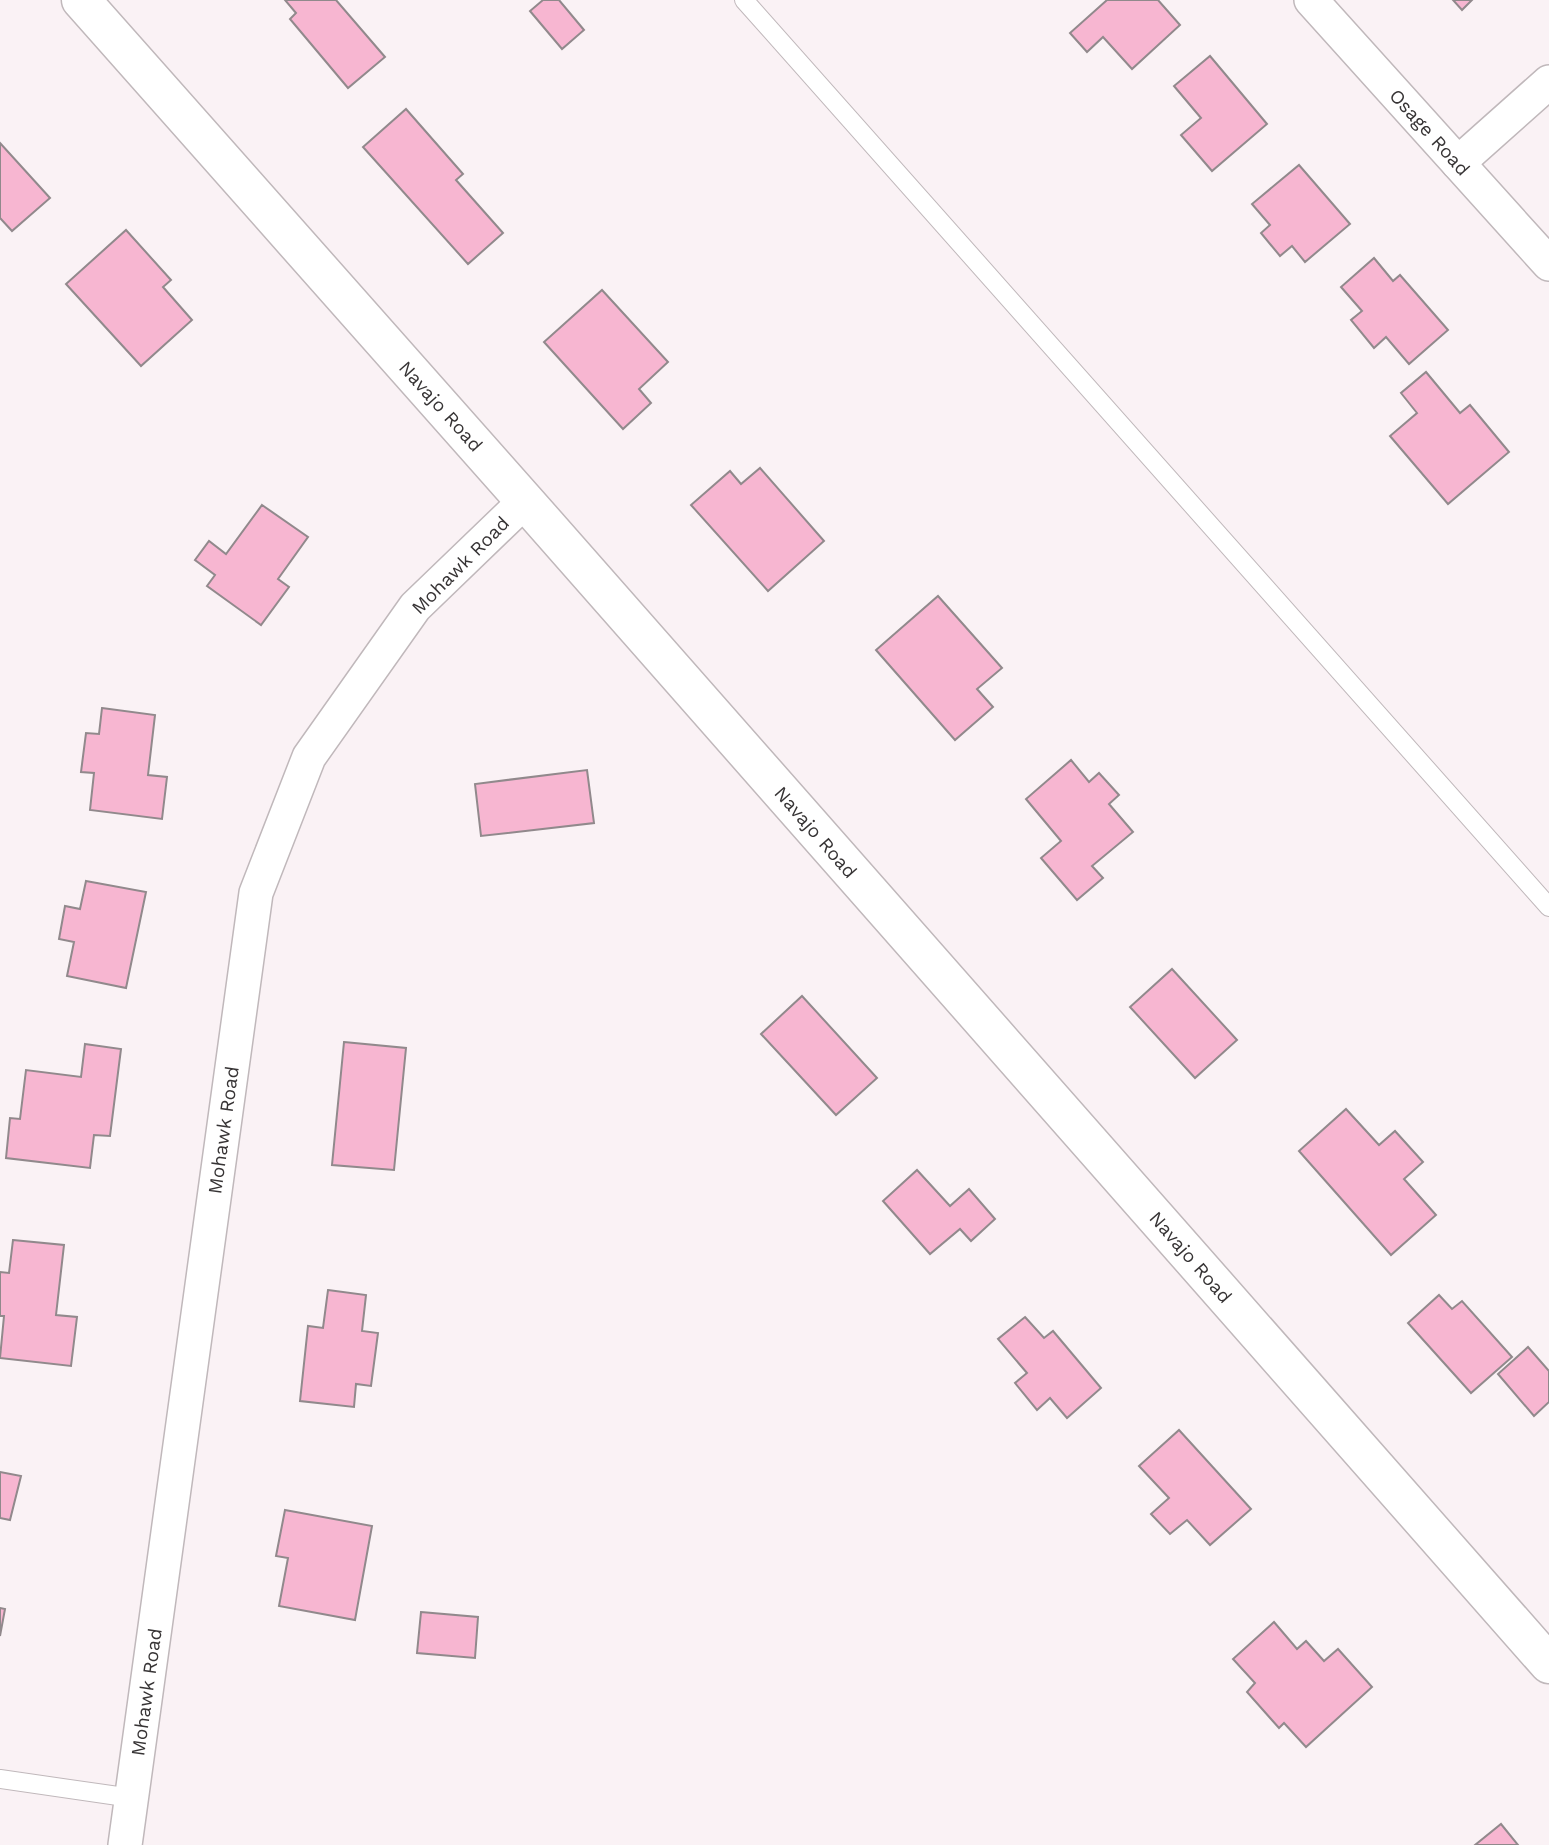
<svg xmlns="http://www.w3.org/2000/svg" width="1549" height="1845" viewBox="0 0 1549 1845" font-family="'Work Sans',sans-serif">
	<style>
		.building { fill: #f7b6d1; stroke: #91898c; stroke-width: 2 }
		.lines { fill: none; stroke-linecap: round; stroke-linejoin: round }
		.service-casing { stroke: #c0b8bb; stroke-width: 20 }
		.minor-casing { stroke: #c0b8bb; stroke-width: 36 }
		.secondary-casing { stroke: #c0b8bb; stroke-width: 41 }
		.service { stroke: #fff; stroke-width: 18 }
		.minor { stroke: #fff; stroke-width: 33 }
		.secondary { stroke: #fff; stroke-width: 38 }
		.labels { text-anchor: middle; stroke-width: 5; stroke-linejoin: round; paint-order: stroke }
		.street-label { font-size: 19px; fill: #373435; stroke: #fff }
	</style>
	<rect width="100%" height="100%" fill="#faf2f5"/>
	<!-- building -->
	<g class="building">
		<path d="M285 0H336L385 57 348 88 290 19 296 13Z"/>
		<path d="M543 0H559L584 30 562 49 530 11Z"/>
		<path d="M1107 0H1158L1180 25 1132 69 1103 37 1087 52 1070 33Z"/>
		<path d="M1453 0H1472L1462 10Z"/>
		<path d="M1210 56 1267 124 1212 171 1181 135 1201 118 1174 86Z"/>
		<path d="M406 109 463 174 456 180 503 233 468 264 363 147Z"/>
		<path d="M0 143 50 198 12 231 0 218Z"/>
		<path d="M1299 165 1350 224 1305 262 1292 246 1280 256 1261 233 1270 225 1252 204Z"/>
		<path d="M126 230 171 280 163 287 192 320 141 366 66 284Z"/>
		<path d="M1374 258 1393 281 1400 275 1448 330 1409 364 1386 337 1374 348 1351 320 1362 311 1341 287Z"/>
		<path d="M602 290 668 362 639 389 651 403 623 429 544 342Z"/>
		<path d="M1426 372 1460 413 1470 405 1509 452 1448 504 1390 436 1417 413 1401 393Z"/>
		<path d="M760 468 824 541 768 591 691 505 730 471 741 484Z"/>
		<path d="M262 505 308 537 278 579 289 587 261 625 207 586 215 575 195 560 209 541 226 554Z"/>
		<path d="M938 596 1002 668 977 689 993 707 955 740 876 650Z"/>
		<path d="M102 708 155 715 148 775 167 777 162 819 90 810 94 773 81 772 86 733 99 734Z"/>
		<path d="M1071 760 1089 782 1099 773 1119 795 1109 804 1133 832 1092 866 1103 878 1077 900 1041 858 1061 841 1026 799Z"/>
		<path d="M587 770 594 823 481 836 475 784Z"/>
		<path d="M86 881 146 892 126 988 67 976 74 942 59 939 65 906 80 909Z"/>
		<path d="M1172 969 1237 1040 1195 1078 1130 1007Z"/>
		<path d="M802 996 877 1078 836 1115 761 1034Z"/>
		<path d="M344 1042 406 1048 394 1170 332 1165Z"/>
		<path d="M85 1044 121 1049 110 1136 94 1135 90 1168 6 1158 10 1118 20 1119 26 1070 81 1077Z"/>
		<path d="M1346 1109 1379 1145 1395 1131 1423 1162 1404 1179 1436 1215 1391 1255 1299 1151Z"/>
		<path d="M917 1170 950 1206 969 1189 995 1219 971 1241 960 1229 930 1254 883 1201Z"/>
		<path d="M13 1240 64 1245 56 1315 77 1317 71 1366 0 1358 4 1316H0V1272L9 1273Z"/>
		<path d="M328 1290 366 1295 362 1331 378 1333 371 1386 356 1384 354 1407 300 1401 308 1326 323 1328Z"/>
		<path d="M1439 1295 1452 1309 1462 1301 1512 1357 1471 1393 1408 1323Z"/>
		<path d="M1025 1317 1044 1338 1053 1331 1101 1388 1067 1418 1050 1398 1037 1410 1015 1383 1027 1373 998 1339Z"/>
		<path d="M1528 1347 1549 1371V1402L1534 1416 1498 1374Z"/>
		<path d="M1179 1430 1251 1509 1210 1545 1187 1520 1170 1534 1151 1514 1169 1498 1139 1466Z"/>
		<path d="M0 1472 21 1476 10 1520 0 1518Z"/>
		<path d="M285 1510 372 1526 355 1620 279 1606 288 1558 276 1556Z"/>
		<path d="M0 1608 5 1609 0 1636Z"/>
		<path d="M421 1612 478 1617 475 1658 417 1653Z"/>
		<path d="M1274 1622 1297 1649 1306 1641 1324 1661 1338 1649 1372 1687 1306 1747 1284 1723 1279 1728 1247 1692 1255 1683 1233 1659Z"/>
		<path d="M1501 1824 1518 1845H1475Z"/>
	</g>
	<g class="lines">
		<!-- service casing -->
		<g class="service-casing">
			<g id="service">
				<path d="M744 0 1549 907"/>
				<path d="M0 1779 132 1798"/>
			</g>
		</g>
		<!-- minor casing -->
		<g class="minor-casing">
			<g id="minor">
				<path d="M1311 0 1549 264"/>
				<path d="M1458 163 1549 82"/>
				<path d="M125 1845 256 893 309 757 415 607 525 501"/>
			</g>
		</g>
		<!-- secondary casing -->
		<g class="secondary-casing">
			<path id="secondary" d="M81 0 525 501 1549 1664"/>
		</g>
		<!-- service -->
		<use href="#service" class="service"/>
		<!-- minor -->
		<use href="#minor" class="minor"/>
		<!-- secondary -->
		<use href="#secondary" class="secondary"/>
	</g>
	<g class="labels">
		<!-- street labels -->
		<g class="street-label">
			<text transform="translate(1430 132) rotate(48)" y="7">Osage Road</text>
			<text transform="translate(441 406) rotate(48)" y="7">Navajo Road</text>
			<text transform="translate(460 565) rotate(-45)" y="7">Mohawk Road</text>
			<text transform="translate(816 832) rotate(49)" y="7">Navajo Road</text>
			<text transform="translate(223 1130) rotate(-82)" y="7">Mohawk Road</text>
			<text transform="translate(1191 1257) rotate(49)" y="7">Navajo Road</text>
			<text transform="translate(146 1692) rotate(-82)" y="7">Mohawk Road</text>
		</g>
	</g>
</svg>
